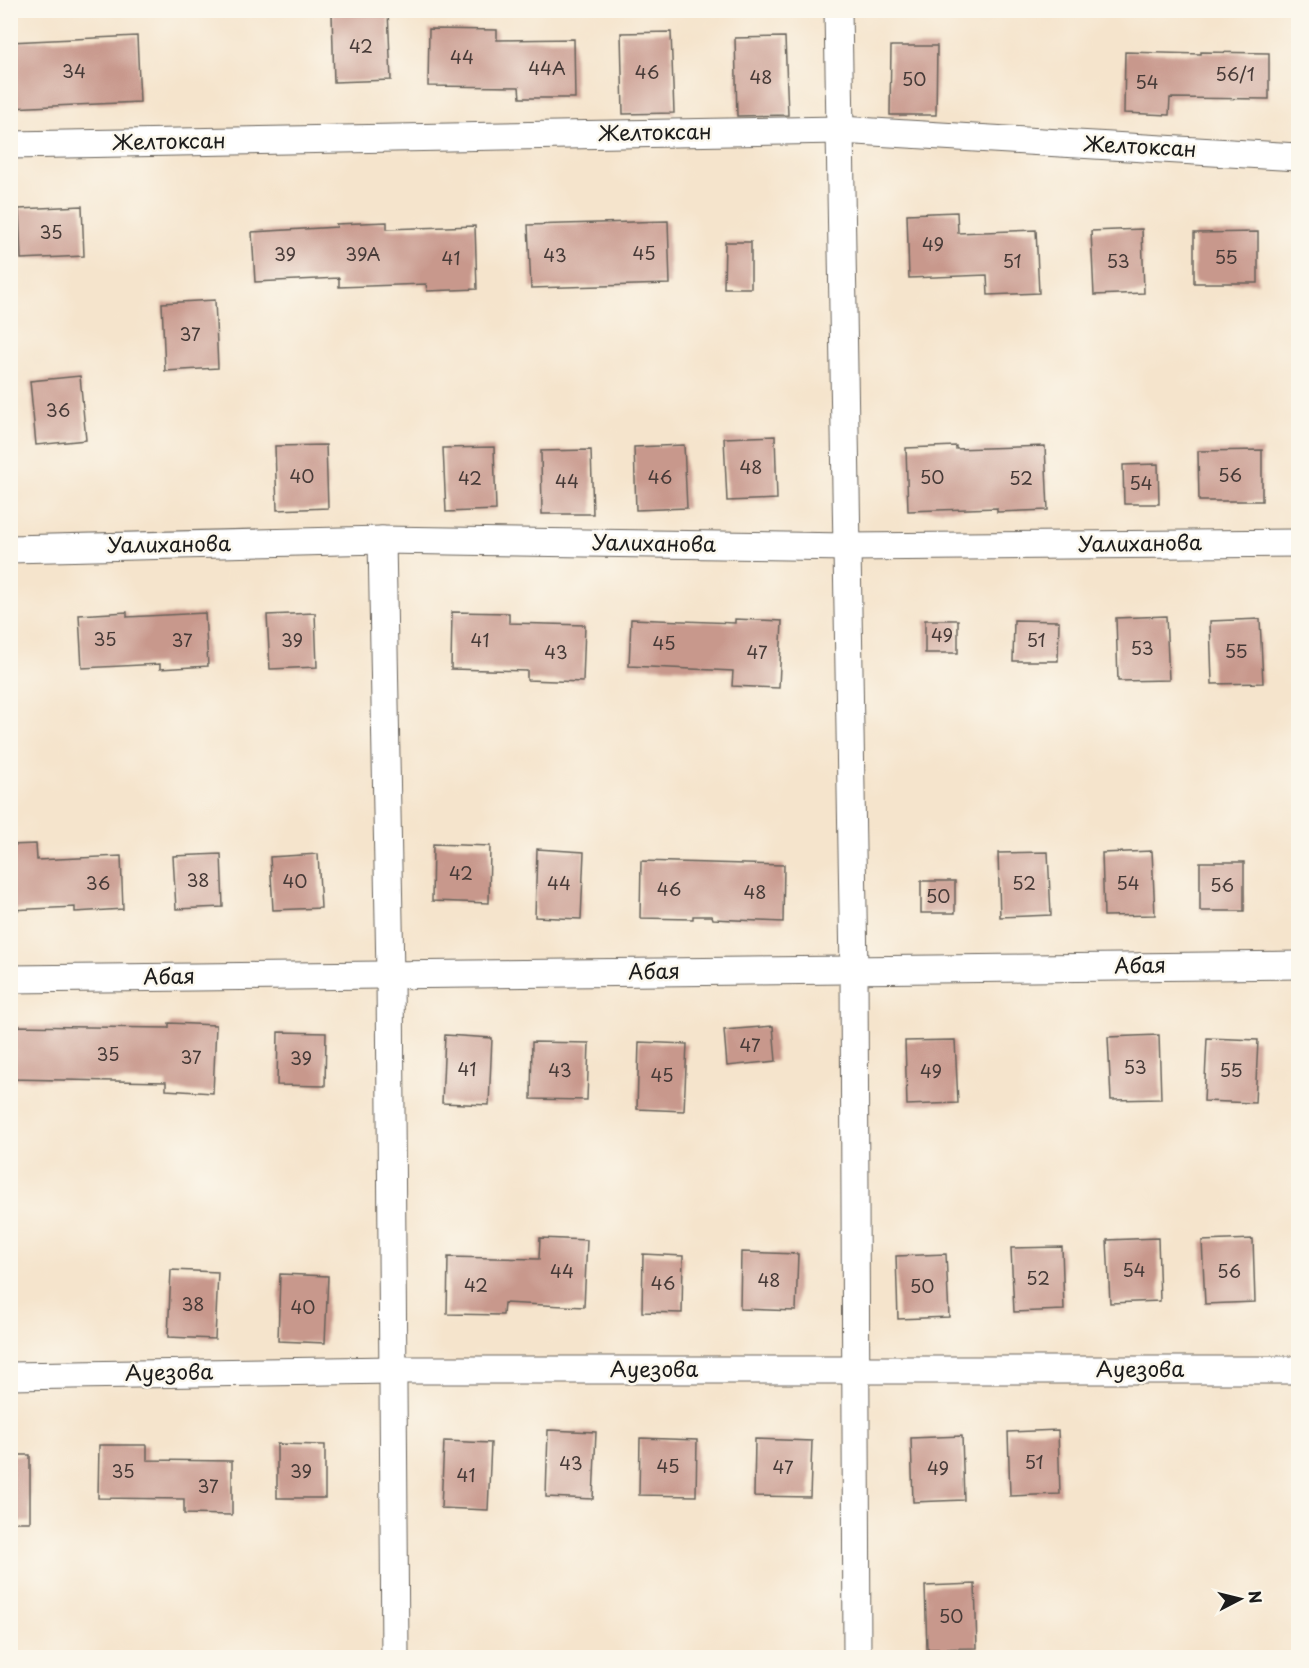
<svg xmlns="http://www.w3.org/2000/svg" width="1309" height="1668" viewBox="0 0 1309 1668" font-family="'Playpen Sans',sans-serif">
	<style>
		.building { fill: #c8988c }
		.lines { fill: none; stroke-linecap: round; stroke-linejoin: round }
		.minor-casing { stroke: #68625a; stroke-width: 29 }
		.minor { stroke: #fff; stroke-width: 27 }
		.labels { text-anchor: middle; stroke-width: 5; stroke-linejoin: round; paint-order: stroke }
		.number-label { font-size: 18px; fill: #473b38 }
		.street-label { font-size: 21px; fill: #1c1c1c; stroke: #fbf7ec }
	</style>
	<rect width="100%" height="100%" fill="#fbf7ec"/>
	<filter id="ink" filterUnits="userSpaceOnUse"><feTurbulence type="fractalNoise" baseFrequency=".0167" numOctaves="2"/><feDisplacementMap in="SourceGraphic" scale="12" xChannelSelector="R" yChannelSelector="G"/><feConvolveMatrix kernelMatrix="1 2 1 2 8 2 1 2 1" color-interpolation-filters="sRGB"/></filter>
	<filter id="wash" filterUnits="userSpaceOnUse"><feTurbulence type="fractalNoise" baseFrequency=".008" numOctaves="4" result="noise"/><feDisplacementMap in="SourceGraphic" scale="24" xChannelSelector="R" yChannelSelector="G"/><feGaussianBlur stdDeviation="1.35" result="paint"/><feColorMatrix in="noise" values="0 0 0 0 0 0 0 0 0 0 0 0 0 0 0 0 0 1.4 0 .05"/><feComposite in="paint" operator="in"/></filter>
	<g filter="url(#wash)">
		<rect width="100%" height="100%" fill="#f5e4cc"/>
		<g id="blocks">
			<!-- building -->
			<g class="building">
				<path d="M388 11 391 80 334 82 332 14Z"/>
				<path d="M429 29 497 30V40L574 39 575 98H520L519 87 428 86Z"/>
				<path d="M671 32 674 113 623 114 621 33Z"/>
				<path d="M137 36 140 102 10 108V42Z"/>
				<path d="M785 37 788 115 737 116 735 38Z"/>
				<path d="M891 46H937L936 115H890Z"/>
				<path d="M1125 52 1201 54V52L1269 53V99L1170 98 1169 115 1124 113Z"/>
				<path d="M82 206 84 256 21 259 19 209Z"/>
				<path d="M957 212 958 233 1036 230 1039 293 988 295 987 275 909 278 907 214Z"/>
				<path d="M668 221 670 284 531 288 528 225Z"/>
				<path d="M387 222V229L475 226 477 289 427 291 426 284 339 287V278L255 282 252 232 337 227 336 224Z"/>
				<path d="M1142 229 1144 293 1094 295 1091 231Z"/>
				<path d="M1258 232V283H1194V233Z"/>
				<path d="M725 242H751V288H724Z"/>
				<path d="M215 300 218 368 165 371 162 303Z"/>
				<path d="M80 376 86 440 36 445 30 381Z"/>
				<path d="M775 436 777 499 727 501 724 438Z"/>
				<path d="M326 445 328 508 277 510 275 446Z"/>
				<path d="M684 445 687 508 636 510 634 447Z"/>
				<path d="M956 446V449L1045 446 1048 510 997 512V508L908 511 906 448Z"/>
				<path d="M494 447 496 510 446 512 443 448Z"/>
				<path d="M591 450 593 514H542L541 451Z"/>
				<path d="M1262 450V501H1199L1198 451Z"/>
				<path d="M1158 464 1159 504H1124L1123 465Z"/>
				<path d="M127 612V617L205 613 208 666 160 669V664L82 668 79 615Z"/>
				<path d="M452 612 509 613V623L585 625 583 682 527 680V671L451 669Z"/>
				<path d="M315 613 317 667 270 669 267 615Z"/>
				<path d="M1166 616 1169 680 1118 681 1116 618Z"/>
				<path d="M631 619 735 623V619L782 621 779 688 732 686 733 671 629 666Z"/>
				<path d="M1260 619 1263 683 1212 684 1210 621Z"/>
				<rect x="925" y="620" width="33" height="33"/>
				<path d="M1014 620 1059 621 1058 661H1013Z"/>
				<path d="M36 844 37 860 121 856 123 909 75 912V907L10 910V845Z"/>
				<path d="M433 844 490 846 489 903 432 901Z"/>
				<path d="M537 849 584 852 581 919 535 917Z"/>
				<path d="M1152 851 1155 915 1104 916 1102 853Z"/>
				<path d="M1048 852 1051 915 1000 917 998 853Z"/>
				<path d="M221 854 223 907 176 909 173 856Z"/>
				<path d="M318 854 321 908 273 910 270 857Z"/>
				<path d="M641 861 784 865 783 922 713 919 712 916H693V919L640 918Z"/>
				<rect x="1200" y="862" width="44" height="49"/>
				<rect x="921" y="881" width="34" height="32"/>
				<path d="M169 1023 216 1025 213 1093 166 1090V1082L10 1079V1026L169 1028Z"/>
				<path d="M773 1026 776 1061 727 1066 724 1030Z"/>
				<path d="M278 1032 326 1033 325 1086 277 1085Z"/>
				<path d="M445 1035 492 1038 489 1105 442 1103Z"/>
				<path d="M1159 1035 1161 1099 1111 1100 1108 1037Z"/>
				<path d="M1207 1038 1258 1040 1255 1103 1204 1101Z"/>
				<path d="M955 1040 958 1103 907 1105 905 1041Z"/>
				<path d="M532 1042 589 1043 587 1100 531 1099Z"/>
				<path d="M639 1042 687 1044 684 1111 637 1109Z"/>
				<path d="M540 1238 587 1240 584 1307 504 1303 503 1315 447 1314 448 1257 539 1259Z"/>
				<path d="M1158 1238 1160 1301 1110 1303 1107 1240Z"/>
				<path d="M1253 1239 1255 1302 1205 1304 1202 1241Z"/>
				<path d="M1062 1247 1064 1310 1014 1312 1011 1248Z"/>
				<path d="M741 1252 798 1254 796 1311 740 1309Z"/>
				<path d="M643 1254 683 1256 682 1313 642 1312Z"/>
				<path d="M946 1254 949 1317 898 1319 896 1256Z"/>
				<path d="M171 1270 218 1272 215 1339 168 1337Z"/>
				<path d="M280 1274 328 1276 325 1343 278 1341Z"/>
				<path d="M548 1430 596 1432 593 1499 546 1497Z"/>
				<path d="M1058 1430 1060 1494 1010 1496 1008 1432Z"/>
				<path d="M962 1436 964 1500 913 1502 911 1438Z"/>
				<path d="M640 1438 697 1440 696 1496 639 1495Z"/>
				<path d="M755 1439 812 1441 810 1497 754 1496Z"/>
				<path d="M444 1441 491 1443 488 1510 441 1508Z"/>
				<path d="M277 1444 325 1445V1498H277Z"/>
				<path d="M99 1445H147V1460L232 1461V1515L184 1514V1499L98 1498Z"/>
				<rect x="10" y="1455" width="20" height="67"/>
				<path d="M975 1584 977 1648 927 1649 925 1586Z"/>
			</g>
		</g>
	</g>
	<g filter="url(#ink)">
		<use href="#blocks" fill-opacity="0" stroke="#68625a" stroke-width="1.5"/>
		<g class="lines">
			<!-- minor casing -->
			<g class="minor-casing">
				<g id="minor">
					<path d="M838 10 854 970 857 1658"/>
					<path d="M10 145 840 130 1298 157"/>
					<path d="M382 540 390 975 395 1658"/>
					<path d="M10 549 382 540 847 547 1298 543"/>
					<path d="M10 979 1298 965"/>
					<path d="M10 1376 393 1370H1298"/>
				</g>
			</g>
			<!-- minor -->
			<use href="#minor" class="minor"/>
		</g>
	</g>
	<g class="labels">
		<!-- number labels -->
		<g class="number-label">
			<text x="361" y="53">42</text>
			<text x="462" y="64">44</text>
			<text x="547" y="75">44А</text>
			<text x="74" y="78">34</text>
			<text x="647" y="79">46</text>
			<text x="1235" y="81">56/1</text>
			<text x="761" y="84">48</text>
			<text x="914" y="86">50</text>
			<text x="1147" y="89">54</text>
			<text x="51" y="239">35</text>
			<text x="933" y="251">49</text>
			<text x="644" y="260">45</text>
			<text x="285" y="261">39</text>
			<text x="363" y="261">39А</text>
			<text x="555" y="262">43</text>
			<text x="1226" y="264">55</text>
			<text x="451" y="265">41</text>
			<text x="1012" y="268">51</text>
			<text x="1118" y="268">53</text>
			<text x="190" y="341">37</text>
			<text x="58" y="417">36</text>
			<text x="751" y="474">48</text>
			<text x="1230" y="482">56</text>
			<text x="302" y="483">40</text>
			<text x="660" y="484">46</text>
			<text x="932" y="484">50</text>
			<text x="470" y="485">42</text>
			<text x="1021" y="485">52</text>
			<text x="567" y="488">44</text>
			<text x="1141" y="490">54</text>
			<text x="942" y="642">49</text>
			<text x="105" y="646">35</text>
			<text x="182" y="647">37</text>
			<text x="292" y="647">39</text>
			<text x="480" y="647">41</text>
			<text x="1036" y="647">51</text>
			<text x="664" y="650">45</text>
			<text x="1142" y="655">53</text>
			<text x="1236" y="658">55</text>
			<text x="556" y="659">43</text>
			<text x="757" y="659">47</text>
			<text x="461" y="880">42</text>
			<text x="198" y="887">38</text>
			<text x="295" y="888">40</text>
			<text x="98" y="890">36</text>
			<text x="559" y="890">44</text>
			<text x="1024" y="890">52</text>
			<text x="1128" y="890">54</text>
			<text x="1222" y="892">56</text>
			<text x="669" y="896">46</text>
			<text x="755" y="899">48</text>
			<text x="938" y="903">50</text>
			<text x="750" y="1052">47</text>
			<text x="108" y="1061">35</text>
			<text x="191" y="1064">37</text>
			<text x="301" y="1065">39</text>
			<text x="1135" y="1074">53</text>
			<text x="467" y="1076">41</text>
			<text x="560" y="1077">43</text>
			<text x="1231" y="1077">55</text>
			<text x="931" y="1078">49</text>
			<text x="662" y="1082">45</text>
			<text x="1134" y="1277">54</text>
			<text x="562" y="1278">44</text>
			<text x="1229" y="1278">56</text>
			<text x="1038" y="1285">52</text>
			<text x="769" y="1287">48</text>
			<text x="663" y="1290">46</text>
			<text x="476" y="1292">42</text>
			<text x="922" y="1293">50</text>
			<text x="193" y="1311">38</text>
			<text x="303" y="1314">40</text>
			<text x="1034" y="1469">51</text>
			<text x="571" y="1470">43</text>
			<text x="668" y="1473">45</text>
			<text x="783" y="1474">47</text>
			<text x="938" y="1475">49</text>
			<text x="123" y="1478">35</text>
			<text x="301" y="1478">39</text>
			<text x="466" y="1482">41</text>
			<text x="208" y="1493">37</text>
			<text x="951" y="1623">50</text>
		</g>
		<!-- street labels -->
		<g class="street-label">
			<text transform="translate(655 133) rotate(-1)" y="7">Желтоксан</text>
			<text transform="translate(169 142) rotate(-1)" y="7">Желтоксан</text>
			<text transform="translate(1140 147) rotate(3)" y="7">Желтоксан</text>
			<text transform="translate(654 544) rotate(1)" y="7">Уалиханова</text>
			<text transform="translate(1140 544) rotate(-1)" y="7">Уалиханова</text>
			<text transform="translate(169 545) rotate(-1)" y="7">Уалиханова</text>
			<text transform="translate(1140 966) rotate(-1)" y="7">Абая</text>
			<text transform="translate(654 972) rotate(-1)" y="7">Абая</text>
			<text transform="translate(169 977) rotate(-1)" y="7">Абая</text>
			<text x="654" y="1377">Ауезова</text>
			<text x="1140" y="1377">Ауезова</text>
			<text transform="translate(169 1373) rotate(-1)" y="7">Ауезова</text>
		</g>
	</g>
	<!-- margin -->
	<rect width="1309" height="1668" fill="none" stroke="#fbf7ec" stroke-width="36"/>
	<!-- north arrow -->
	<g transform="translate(1240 1599) rotate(83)" stroke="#fbf7ec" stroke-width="4.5" paint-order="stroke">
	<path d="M0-4.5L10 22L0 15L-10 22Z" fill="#1c1c1c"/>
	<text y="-9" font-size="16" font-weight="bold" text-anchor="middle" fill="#1c1c1c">N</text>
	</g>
</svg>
